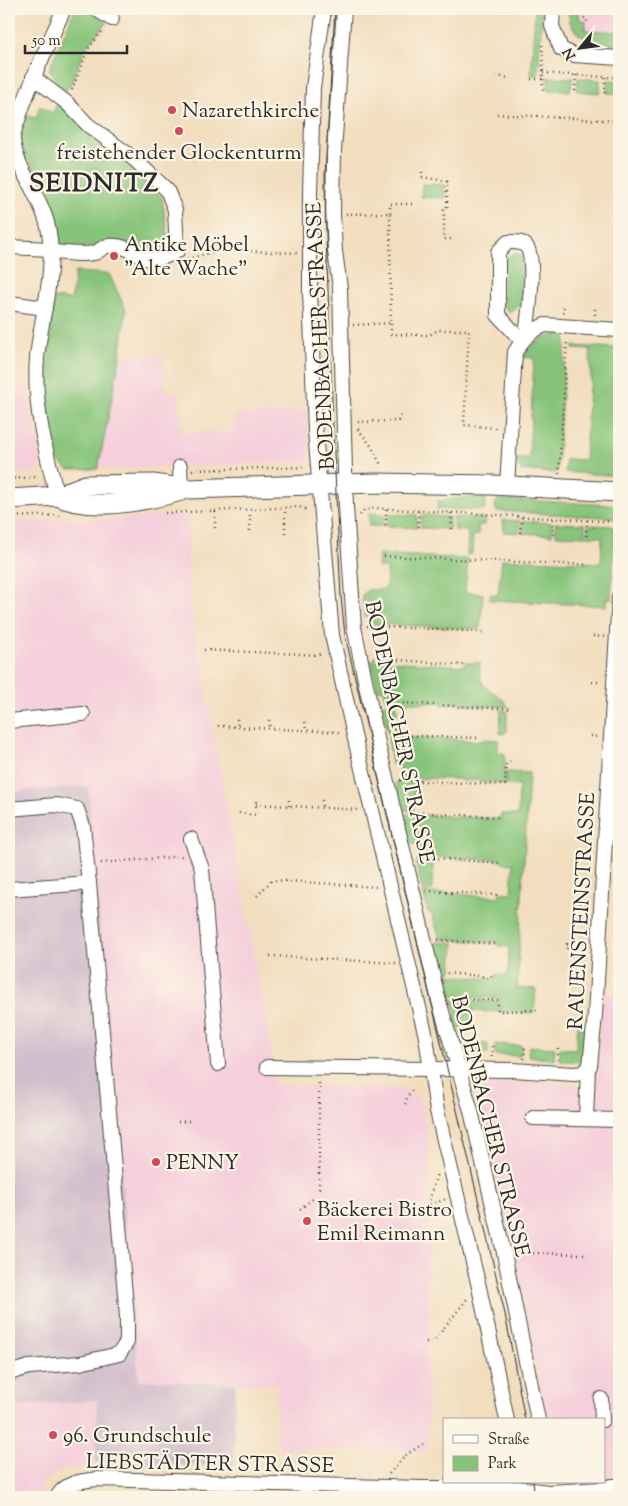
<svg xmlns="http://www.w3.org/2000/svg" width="628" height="1506" viewBox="0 0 628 1506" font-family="'Sorts Mill Goudy',serif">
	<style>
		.built { fill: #f5cfdb }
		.industrial { fill: #d1bdcc }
		.green { fill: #87c47a; stroke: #597852 }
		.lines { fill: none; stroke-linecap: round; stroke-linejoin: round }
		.minor-casing { stroke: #494641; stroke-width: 16 }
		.major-casing { stroke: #494641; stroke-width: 21 }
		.path { stroke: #494641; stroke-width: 2.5; stroke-dasharray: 1 4; stroke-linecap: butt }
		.minor { stroke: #fff; stroke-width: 14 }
		.major { stroke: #fff; stroke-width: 19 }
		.tram { stroke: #2b2b2b; stroke-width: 1 }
		.poi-dot { fill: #d1495b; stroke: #fcf5e5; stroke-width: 2 }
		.labels { text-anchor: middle; stroke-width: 4.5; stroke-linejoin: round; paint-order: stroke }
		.poi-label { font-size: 21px; fill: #2b2b2b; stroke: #fcf5e5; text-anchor: start }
		.street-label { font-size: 21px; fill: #2b2b2b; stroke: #fcf5e5 }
		.district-label { font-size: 26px; font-weight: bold; letter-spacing: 1px; fill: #2b2b2b; stroke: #fcf5e5 }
	</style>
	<rect width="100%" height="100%" fill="#fcf5e5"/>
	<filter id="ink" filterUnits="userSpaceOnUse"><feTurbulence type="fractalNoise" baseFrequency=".02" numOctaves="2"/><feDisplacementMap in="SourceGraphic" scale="10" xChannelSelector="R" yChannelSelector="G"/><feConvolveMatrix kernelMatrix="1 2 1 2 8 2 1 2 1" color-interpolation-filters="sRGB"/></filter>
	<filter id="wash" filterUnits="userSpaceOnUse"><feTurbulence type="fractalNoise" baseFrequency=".0096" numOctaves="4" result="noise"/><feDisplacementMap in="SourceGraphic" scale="20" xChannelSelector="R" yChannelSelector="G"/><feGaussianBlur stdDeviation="1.12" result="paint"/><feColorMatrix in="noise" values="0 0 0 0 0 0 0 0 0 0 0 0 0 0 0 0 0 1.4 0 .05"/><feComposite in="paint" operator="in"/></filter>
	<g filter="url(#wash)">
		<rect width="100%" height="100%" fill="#f2debf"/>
		<!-- built -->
		<g class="built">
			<path d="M568 9H619V40L586 38 577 35 570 25Z"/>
			<path d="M163 355 165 392H179L181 433 234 431 233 416 308 410 309 462 98 469 120 357Z"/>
			<path d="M27 386 40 464 31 473 9 475V388Z"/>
			<path d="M188 514V591L273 1062 274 1085 405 1089 416 1096 422 1107 429 1149 428 1451 277 1449V1385L139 1380 88 786 9 792V521L117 519Z"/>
			<path d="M602 994H619V1497H571L570 1482H604V1420H547L479 1099 483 1088 494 1083 573 1084 580 1092 595 1093Z"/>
			<path d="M97 1400 96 1463 59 1471 43 1483 38 1497H9V1407Z"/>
		</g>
		<!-- industrial -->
		<path class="industrial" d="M88 786 139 1380 235 1384 234 1466 96 1463 97 1400 9 1407V792Z"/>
		<!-- green -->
		<g class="green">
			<path d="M75 9H87L107 22 85 48 71 83 64 93 49 70Z"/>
			<path d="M535 9H542L538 75H531Z"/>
			<path d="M568 9H580L579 19 586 21 585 30 619 32V45C595 44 569 40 568 9Z"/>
			<path d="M548 77 573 78 570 91 548 90Z"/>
			<path d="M578 78 600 80V93L577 91Z"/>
			<path d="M608 80 619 81V94L607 93Z"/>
			<path d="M58 103 130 163 162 198 170 249 162 254 92 247H57V217L22 147 20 139 27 115 36 118 40 106 52 113Z"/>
			<path d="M422 184 445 185V198L421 197Z"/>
			<path d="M513 253 519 254 523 261 521 305 510 312 503 306 504 263 506 258Z"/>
			<path d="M75 272 109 274 126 310 120 357 98 469 69 470 58 461 45 391 54 298 71 300Z"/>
			<path d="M566 334 557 470 555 473 520 470 516 459 529 458 534 358 523 357C533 340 547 335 566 334Z"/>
			<path d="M573 346 619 348V476L565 472 566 459 585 460 589 387H591L590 350 573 349Z"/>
			<path d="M468 497 486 498 485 508 483 510 437 509 438 501Z"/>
			<path d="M498 499 612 505 618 510 619 518 496 511 495 504Z"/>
			<path d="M369 513 384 514V526H369Z"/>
			<path d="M388 514 417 515V528L387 526Z"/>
			<path d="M421 515 449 517V529L421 528Z"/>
			<path d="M453 517 484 518V525H478V535L473 536 472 554 467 555 468 531 454 530Z"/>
			<path d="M503 520 520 521 518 533 504 532Z"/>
			<path d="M523 521 552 523V535L521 533Z"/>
			<path d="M555 523 585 524V536L556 535Z"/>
			<path d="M588 525 612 526 615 531 611 599H606V606L490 600V594L498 595 502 559 601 563 602 537 587 536Z"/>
			<path d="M379 554 468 559 465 592 483 594 480 629 373 624 372 616H364L362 595 368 590 386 589 387 568 378 567Z"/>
			<path d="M371 660 464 666 465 663H480C476 695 498 687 508 707L479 706 477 703V706L468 705V703L461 705V702L453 704 450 702V705H442L441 702 427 703V701H424V703L386 701 384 690 377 689Z"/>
			<path d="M381 704 397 705 396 734 388 733Z"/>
			<path d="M501 710 507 711V731L504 734 500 733Z"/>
			<path d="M388 736 482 741 483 739 498 740V752L505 754V784H501V782L499 784 491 781 490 783 480 782 479 780 461 781 460 779 401 778 398 763 392 764Z"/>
			<path d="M507 772 529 773 517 988 536 989 534 1013 499 1012V998L448 996 444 975 496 979 497 974 508 975 509 947 498 946V943L440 939 432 914 428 912 423 892 499 897 500 893H511L513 864 503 863 496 859 483 860 480 858 479 860 469 858 468 860 458 859 455 856V859L421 856 418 844H410L403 814 501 819V814L518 815 519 786 506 785Z"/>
			<path d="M396 782 415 783 413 811 402 810Z"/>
			<path d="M416 863 433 864 432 890H422Z"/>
			<path d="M436 942 454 943 452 972 443 971Z"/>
			<path d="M453 1000 497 1001V1012L473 1011 470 1030 456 1029 453 1016 456 1013Z"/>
			<path d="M578 1021H588L585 1057 581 1062 562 1061 560 1060V1048L576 1049Z"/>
			<path d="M471 1043 488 1044V1054L474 1051Z"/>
			<path d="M495 1044 522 1046 520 1056 495 1055Z"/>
			<path d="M529 1046 555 1048 554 1060 528 1056Z"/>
		</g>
	</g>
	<g filter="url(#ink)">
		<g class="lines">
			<!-- minor casing -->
			<g class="minor-casing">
				<g id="minor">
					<path d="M96 9 112 19"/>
					<path d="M324 9 313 88 310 193V290L315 431 332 635 353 731 426 1037 437 1111 479 1287 507 1420"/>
					<path d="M344 9 334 151 333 215 335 251 340 288 346 507 354 627 379 748 438 998 471 1111 504 1253 538 1420"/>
					<path d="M553 9 552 26 561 49 574 55 619 58"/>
					<path d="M33 77 67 103 88 125 134 159 167 190 175 210 177 251C138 273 140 243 108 246 103 246 99 252 94 253 81 256 63 252 51 252"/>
					<path d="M9 247 50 249"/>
					<path d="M9 303 45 308"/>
					<path d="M522 341 498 315V252L508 242C515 242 521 241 526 246 537 259 528 318 526 336"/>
					<path d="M180 467 181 488"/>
					<path d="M507 486 515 352C523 339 530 331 545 325L619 330"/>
					<path d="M57 496C46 452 33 404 37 358 41 316 57 269 48 227 42 197 15 168 13 139 13 132 17 124 19 117 31 80 48 45 64 9"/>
					<path d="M9 721 83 714"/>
					<path d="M9 809 56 805 77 809 83 826 89 883"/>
					<path d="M191 839 202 869 218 1064"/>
					<path d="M9 889 89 883 127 1317V1342L119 1354 80 1363 29 1367 9 1373"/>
					<path d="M267 1067 513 1070 574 1074 582 1073 590 1066 595 1015 619 597"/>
					<path d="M533 1118 619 1120"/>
					<path d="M586 1119 588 1069"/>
					<path d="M601 1399 602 1420"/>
					<path d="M57 1497C66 1482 81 1481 97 1479L423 1488H517L548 1492 603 1489 611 1486H619"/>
				</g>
			</g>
			<!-- major casing -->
			<g class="major-casing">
				<g id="major">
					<path d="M57 496C91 512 145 501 181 491"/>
					<path d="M9 499 57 496 85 485 153 484 188 489 375 483 492 485 619 492"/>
				</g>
			</g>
			<!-- path -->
			<g class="path">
				<path d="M582 9V17L587 19V23"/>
				<path d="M543 73 619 78"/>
				<path d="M496 76 510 78"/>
				<path d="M531 79H543L542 41"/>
				<path d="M543 79V90"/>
				<path d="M72 90 88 49 104 29"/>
				<path d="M575 91 576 75"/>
				<path d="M605 93V77"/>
				<path d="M497 114 619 121"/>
				<path d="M422 172V177L450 182"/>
				<path d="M447 181V207L444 210V239H454"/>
				<path d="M390 213V204H414"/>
				<path d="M346 214 390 213 391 334 429 335 438 330H469L464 425 496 428"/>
				<path d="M187 259 219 250 298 253"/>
				<path d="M563 313 564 305"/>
				<path d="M595 315V307"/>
				<path d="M353 325 391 323"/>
				<path d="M358 422 398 421 402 414"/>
				<path d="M358 429 370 444 381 465"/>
				<path d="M192 470 304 467"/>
				<path d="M559 474 567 340"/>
				<path d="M9 479 39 477"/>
				<path d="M386 509V526"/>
				<path d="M418 511 419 528"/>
				<path d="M215 512V529"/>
				<path d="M165 513 299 507 309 510"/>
				<path d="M451 513 452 530"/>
				<path d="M360 515 364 510 375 508 619 522"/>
				<path d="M9 517 62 515"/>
				<path d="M250 531V511"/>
				<path d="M285 533V508"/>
				<path d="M520 533 522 517"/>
				<path d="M553 535V519"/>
				<path d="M586 536 587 520"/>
				<path d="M384 556 589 565"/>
				<path d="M367 626 485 632"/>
				<path d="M593 636 605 637"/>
				<path d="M204 650 323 655"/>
				<path d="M373 658 463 665V662"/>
				<path d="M592 682H600"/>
				<path d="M383 702 511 709"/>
				<path d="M237 719 238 727"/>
				<path d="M269 720 270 728"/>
				<path d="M305 722 306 730"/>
				<path d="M218 726 339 732"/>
				<path d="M391 735 480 738"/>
				<path d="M590 736 599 737"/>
				<path d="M400 780 505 785 506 764 511 761"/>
				<path d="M322 800V808"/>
				<path d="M256 804 360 810"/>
				<path d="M289 806V798"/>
				<path d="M407 812 499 817V814"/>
				<path d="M239 813 256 815V797"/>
				<path d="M418 857 501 863"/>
				<path d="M101 863 183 856"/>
				<path d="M426 891 496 895 497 892"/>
				<path d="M257 896 272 880 377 887"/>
				<path d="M574 903 587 904"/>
				<path d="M438 940 497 944"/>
				<path d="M567 945 578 946 585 941"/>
				<path d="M567 949V943"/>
				<path d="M270 956 396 963"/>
				<path d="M447 973 491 977 492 974"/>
				<path d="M452 999 498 1000V1011L538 1010"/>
				<path d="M492 1057V1044"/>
				<path d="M524 1059 525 1046"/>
				<path d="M558 1060V1047"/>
				<path d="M405 1104 408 1095 415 1087"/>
				<path d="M178 1122 189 1121"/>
				<path d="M319 1189V1083"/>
				<path d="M428 1205 437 1173"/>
				<path d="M430 1205 446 1199"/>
				<path d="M300 1209 314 1198"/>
				<path d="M518 1253 584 1254"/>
				<path d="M426 1342 434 1341 467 1299"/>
				<path d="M389 1474 407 1454 423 1444"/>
			</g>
			<!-- minor -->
			<use href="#minor" class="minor"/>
			<!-- major -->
			<use href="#major" class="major"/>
			<!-- tram -->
			<g class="tram">
				<path d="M335 9 325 175 326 233 333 430 341 597 345 635 505 1314 525 1420"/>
				<path d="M533 1482 535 1497"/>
			</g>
		</g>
	</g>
	<!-- markers -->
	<g class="poi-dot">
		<circle cx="172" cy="110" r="5"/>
		<circle cx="179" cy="131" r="5"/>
		<circle cx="114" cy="256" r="5"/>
		<circle cx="156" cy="1162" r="5"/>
		<circle cx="307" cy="1221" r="5"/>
		<circle cx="53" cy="1435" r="5"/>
	</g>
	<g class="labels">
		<!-- poi labels -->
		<g class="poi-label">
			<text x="182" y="117">Nazarethkirche</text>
			<text x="179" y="159" text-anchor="middle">freistehender Glockenturm</text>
			<text x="124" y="251">Antike Möbel<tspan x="124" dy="24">"Alte Wache"</tspan></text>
			<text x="166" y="1169">PENNY</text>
			<text x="317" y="1216">Bäckerei Bistro<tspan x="317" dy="24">Emil Reimann</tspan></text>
			<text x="63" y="1442">96. Grundschule</text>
		</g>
		<!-- street labels -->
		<g class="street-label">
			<text transform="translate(320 336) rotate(-93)" y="7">BODENBACHER STRASSE</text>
			<text transform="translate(400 732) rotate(78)" y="7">BODENBACHER STRASSE</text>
			<text transform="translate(581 911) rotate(-87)" y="7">RAUENSTEINSTRASSE</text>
			<text transform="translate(491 1126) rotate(76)" y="7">BODENBACHER STRASSE</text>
			<text transform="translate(210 1463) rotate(1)" y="7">LIEBSTÄDTER STRASSE</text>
		</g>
		<!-- district labels -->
		<g class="district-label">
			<text x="94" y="191">SEIDNITZ</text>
		</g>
	</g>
	<!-- margin -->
	<rect width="628" height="1506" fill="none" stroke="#fcf5e5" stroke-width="30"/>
	<!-- legend -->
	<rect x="443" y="1418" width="162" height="65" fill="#fcf5e5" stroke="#a8a49b"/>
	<rect x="453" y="1435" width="25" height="8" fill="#ffffff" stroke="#a8a49b"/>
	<text x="488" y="1444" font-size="15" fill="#2b2b2b">Straße</text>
	<rect x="453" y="1456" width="25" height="15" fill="#87c47a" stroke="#a8a49b"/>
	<text x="488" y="1468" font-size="15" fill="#2b2b2b">Park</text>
	<!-- north arrow -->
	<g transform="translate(580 48) rotate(241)" stroke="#fcf5e5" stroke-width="4" paint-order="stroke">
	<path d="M0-4L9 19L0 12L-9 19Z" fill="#2b2b2b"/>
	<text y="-8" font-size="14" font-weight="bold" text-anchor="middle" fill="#2b2b2b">N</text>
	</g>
	<!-- scale -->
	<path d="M25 45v8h102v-8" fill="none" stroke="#2b2b2b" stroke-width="2.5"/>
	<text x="32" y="45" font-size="15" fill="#2b2b2b" stroke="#fcf5e5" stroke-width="4" paint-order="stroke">50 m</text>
</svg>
